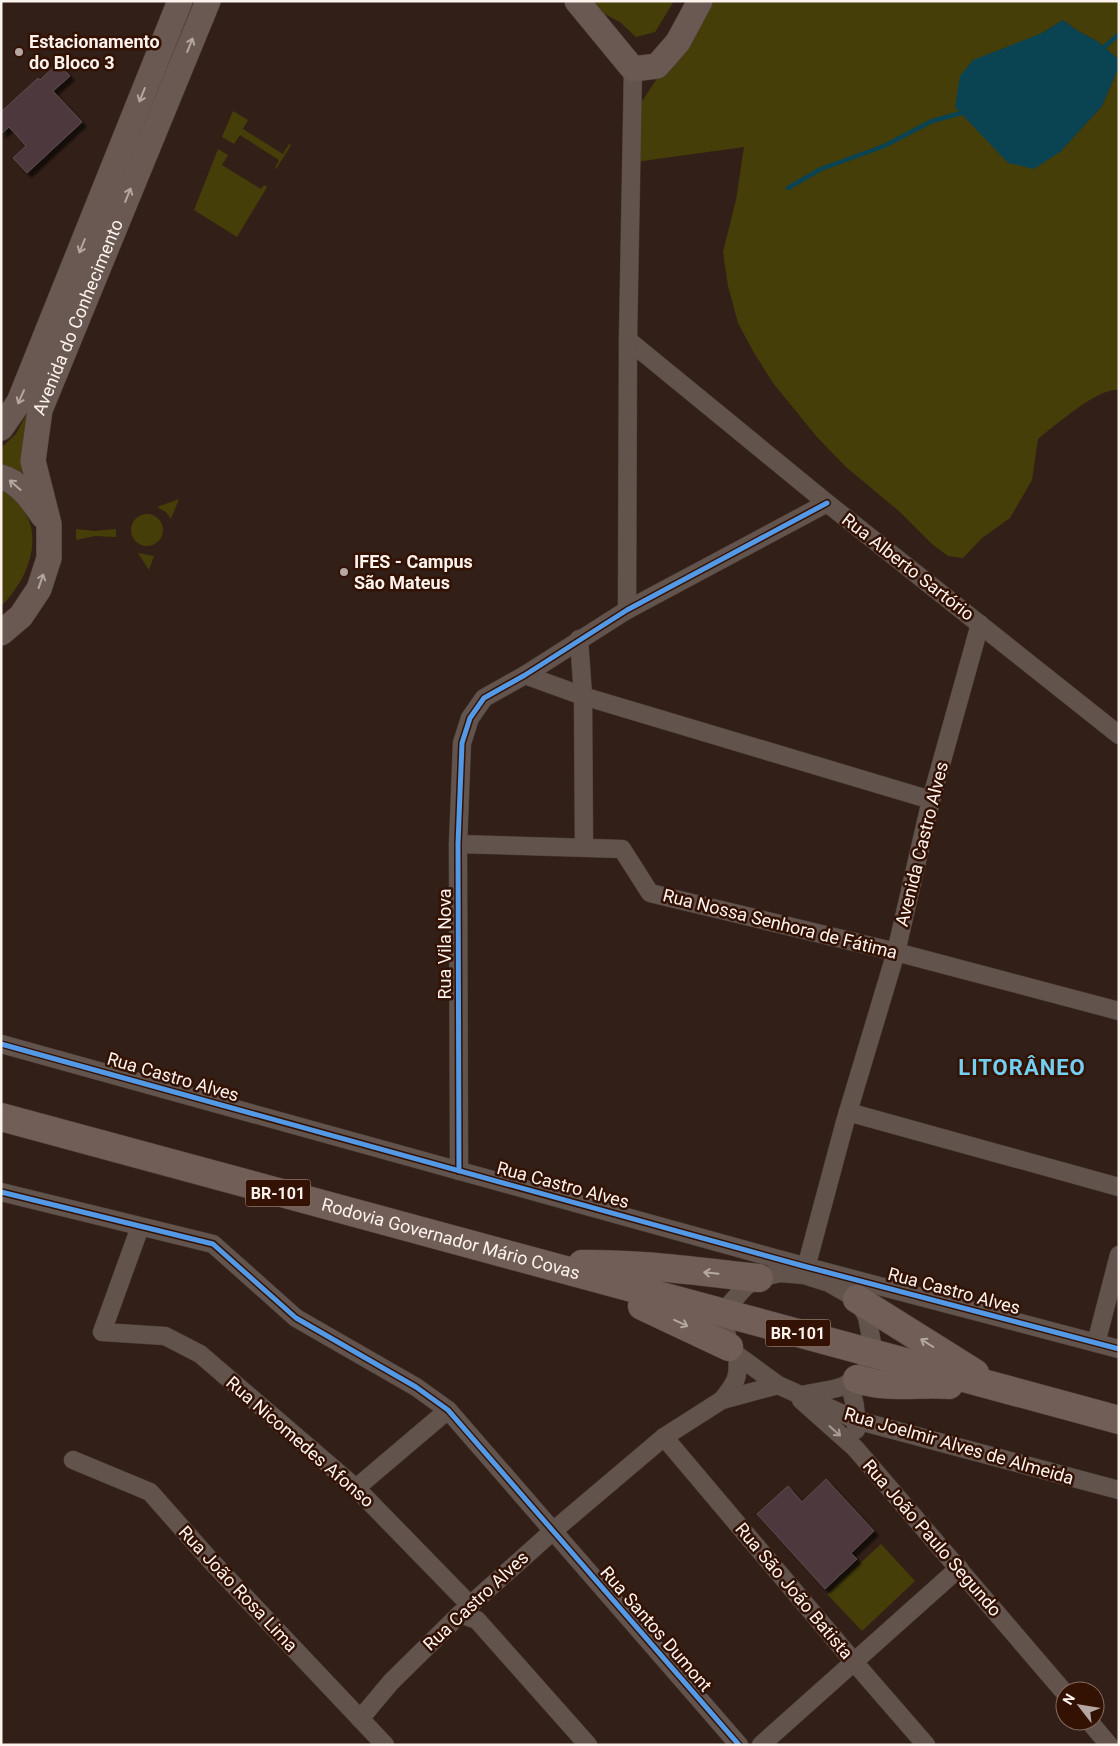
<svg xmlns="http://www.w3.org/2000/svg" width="1120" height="1746" viewBox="0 0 1120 1746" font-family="Roboto,sans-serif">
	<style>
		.green { fill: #463e08 }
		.water { fill: #0a4352 }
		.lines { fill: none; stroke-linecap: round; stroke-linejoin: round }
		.stream { stroke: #0a4352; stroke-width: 4.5 }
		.building { fill: #4d393d; stroke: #5c4d4d; filter: url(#shadow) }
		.minor-casing { stroke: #4b3e39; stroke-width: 19 }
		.secondary-casing { stroke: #4b3e39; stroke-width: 26 }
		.trunk-casing { stroke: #4b3e39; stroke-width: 29 }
		.minor { stroke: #62534d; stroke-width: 18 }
		.secondary { stroke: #6a5952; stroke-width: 25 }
		.trunk { stroke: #715e56; stroke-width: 28 }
		.cycleway-casing { stroke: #331204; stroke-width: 8 }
		.cycleway { stroke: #5399e6; stroke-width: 5 }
		.oneway { stroke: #b3a6a0 }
		.oneway2 { stroke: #b6a8a2 }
		.oneway3 { stroke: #a79b95 }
		.poi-dot { fill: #b5a8a3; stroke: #331204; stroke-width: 2 }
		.labels { text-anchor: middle; stroke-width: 5; stroke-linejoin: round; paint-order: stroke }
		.shield { fill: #331204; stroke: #c0afa8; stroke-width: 1 }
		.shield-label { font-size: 16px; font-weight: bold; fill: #fcf2ee }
		.poi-label { font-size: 18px; font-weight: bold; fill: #fcf2ee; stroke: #331204; text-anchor: start }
		.street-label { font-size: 18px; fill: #fcf2ee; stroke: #331204 }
		.district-label { font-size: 22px; font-weight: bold; letter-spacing: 1px; fill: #73d0f2; stroke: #331204 }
	</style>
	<defs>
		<filter id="shadow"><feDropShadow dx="4.5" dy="4.5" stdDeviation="1" flood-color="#0009"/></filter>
	</defs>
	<rect width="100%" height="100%" fill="#322018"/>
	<!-- green -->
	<g class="green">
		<path d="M585 1H674L655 32 636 37 620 22 597 10Z"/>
		<path d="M708 1H1119V62L1117 58 1097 41 1078 31 1063 20 1042 33 1060 152 1102 106 1119 66V390C1100 386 1053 427 1038 439L1032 480 1010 518 982 538 963 558 948 556 932 544 900 512 846 467 817 437 773 383 753 351 738 323 728 286 723 252 736 200 744 147 628 163 631 118Z"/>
		<path d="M233 111 248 120 243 129 283 154 289 144 291 145 276 169 275 168 279 160 240 135 234 144 222 137Z"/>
		<path d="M218 149 228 155 222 165 261 189 264 185 267 187 237 237 194 210Z"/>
		<path d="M42 384 32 489 1 467V448L16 434Z"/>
		<path d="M1 490C50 517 35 573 1 606Z"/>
		<path d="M179 499 171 519 166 512 157 507Z"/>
		<circle cx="147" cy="530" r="16"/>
		<path d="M76 529 94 531 116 529V537L95 536 76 540Z"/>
		<path d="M138 553 154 556 149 570Z"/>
		<path d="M881 1544 915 1581 862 1631 827 1594Z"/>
	</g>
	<!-- water -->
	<path class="water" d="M1063 20 1078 31 1097 41 1117 58 1119 66 1102 106 1060 152 1034 169 1008 163 955 107 960 76 973 60 1042 33Z"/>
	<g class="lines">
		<!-- stream -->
		<g class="stream">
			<path d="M1101 50 1119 34"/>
			<path d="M788 188 821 169 884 146 932 121 965 112"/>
		</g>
	</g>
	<!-- building -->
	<g class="building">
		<path d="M58 63 70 76 53 91 82 122 27 173 13 158 26 146 9 127 1 134V112L38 78 40 80Z"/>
		<path d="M826 1479 874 1531 851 1553 857 1559 825 1589 757 1514 788 1486 802 1502Z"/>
	</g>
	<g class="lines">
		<!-- minor casing -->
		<g class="minor-casing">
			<g id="minor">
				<path d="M628 340 827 503 1119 735"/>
				<path d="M627 610 628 340 633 69"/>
				<path d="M579 639 583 696 584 847"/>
				<path d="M525 675 583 696 931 800"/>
				<path d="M458 844 622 849 650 893 896 952 1119 1011"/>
				<path d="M1 1044 807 1267 1119 1349"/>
				<path d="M848 1112 1119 1187"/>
				<path d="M459 1171 458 844 462 743 470 718 484 698 525 675 627 610 827 503"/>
				<path d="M1 1192 213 1244 296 1318 416 1387 448 1410 739 1745"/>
				<path d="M140 1227 102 1332 165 1336 200 1354 356 1488 470 1605"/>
				<path d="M804 1275 845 1122 896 952 931 800 980 624"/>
				<path d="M1096 1343 1119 1255"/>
				<path d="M848 1383C855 1398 857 1414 856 1430"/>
				<path d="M802 1395C820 1391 842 1390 857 1379 861 1376 865 1370 868 1366L872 1343 867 1317 857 1299 829 1283 804 1275 780 1273 759 1278 745 1287 730 1304 725 1314 726 1331 729 1347 737 1355 778 1385 856 1420 1119 1490"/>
				<path d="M722 1400C735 1384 740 1377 737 1355"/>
				<path d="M801 1400 855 1448 1065 1693"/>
				<path d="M664 1437 854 1662 926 1745"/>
				<path d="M73 1460 150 1492 211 1561 385 1745"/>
				<path d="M356 1488 448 1410"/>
				<path d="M460 1614 477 1620 588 1745"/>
				<path d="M360 1719 391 1682 460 1614 553 1531 664 1437 722 1400 778 1385"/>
				<path d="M1089 1721 1109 1745"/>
				<path d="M761 1745 959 1568"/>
			</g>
		</g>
		<!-- secondary casing -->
		<g class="secondary-casing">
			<g id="secondary">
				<path d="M577 1 633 69 657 66 678 42 700 1"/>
				<path d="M1 428 19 402 180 1"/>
				<path d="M1 477C20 482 33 501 43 516"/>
				<path id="s1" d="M1 633 21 616 39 589 49 558V524L33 461 40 410 208 1"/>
			</g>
		</g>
		<!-- trunk casing -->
		<g class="trunk-casing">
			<g id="trunk">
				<path id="s2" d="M1 1117 1119 1420"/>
				<path d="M582 1264C641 1263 700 1272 759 1278"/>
				<path d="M857 1299 975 1373"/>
				<path d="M642 1306 729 1347"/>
				<path d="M857 1379C886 1389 918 1383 949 1385"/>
			</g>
		</g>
		<!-- minor -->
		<use href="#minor" class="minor"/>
		<!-- secondary -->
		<use href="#secondary" class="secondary"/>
		<!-- trunk -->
		<use href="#trunk" class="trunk"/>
		<!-- cycleway casing -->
		<g class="cycleway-casing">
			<g id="cycleway">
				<path d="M1 1044 807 1267 1119 1349"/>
				<path d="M459 1171 458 844 462 743 470 718 484 698 525 675 627 610 827 503"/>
				<path d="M1 1192 213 1244 296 1318 416 1387 448 1410 739 1745"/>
			</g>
		</g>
		<!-- cycleway -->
		<use href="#cycleway" class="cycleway"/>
	</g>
	<!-- one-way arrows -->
	<defs><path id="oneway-shaft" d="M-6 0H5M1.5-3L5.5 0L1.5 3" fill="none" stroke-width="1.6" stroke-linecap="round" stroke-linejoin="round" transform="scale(1.25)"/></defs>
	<g class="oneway">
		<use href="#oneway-shaft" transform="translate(190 45) rotate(-68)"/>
		<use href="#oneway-shaft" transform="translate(142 95) rotate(112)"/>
		<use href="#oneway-shaft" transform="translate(128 195) rotate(-68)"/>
		<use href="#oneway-shaft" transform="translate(82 246) rotate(112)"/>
		<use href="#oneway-shaft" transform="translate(21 397) rotate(114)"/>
		<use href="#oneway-shaft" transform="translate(15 485) rotate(-139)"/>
		<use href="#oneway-shaft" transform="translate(41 581) rotate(-71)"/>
	</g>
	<g class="oneway2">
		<use href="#oneway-shaft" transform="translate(711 1273) rotate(-174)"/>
		<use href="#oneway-shaft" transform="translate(681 1323) rotate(25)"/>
		<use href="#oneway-shaft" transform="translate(927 1343) rotate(-148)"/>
	</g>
	<use class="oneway3" href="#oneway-shaft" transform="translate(835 1431) rotate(42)"/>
	<!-- markers -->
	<g class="poi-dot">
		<circle cx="19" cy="52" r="5"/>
		<circle cx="344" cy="572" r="5"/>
	</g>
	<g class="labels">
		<!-- shield labels -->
		<g class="shield">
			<rect x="245.5" y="1179.5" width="65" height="27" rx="4"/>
			<rect x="765.5" y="1319.5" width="65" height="27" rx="4"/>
		</g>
		<g class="shield-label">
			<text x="278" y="1199">BR-101</text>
			<text x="798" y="1339">BR-101</text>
		</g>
		<!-- poi labels -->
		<g class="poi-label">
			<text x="29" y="48">Estacionamento<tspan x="29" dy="21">do Bloco 3</tspan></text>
			<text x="354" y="568">IFES - Campus<tspan x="354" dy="21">São Mateus</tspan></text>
		</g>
		<!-- street labels -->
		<g class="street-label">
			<text dy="6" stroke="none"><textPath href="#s1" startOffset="342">Avenida do Conhecimento</textPath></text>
			<text transform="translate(908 567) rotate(38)" y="6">Rua Alberto Sartório</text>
			<text transform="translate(922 844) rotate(-76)" y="6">Avenida Castro Alves</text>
			<text transform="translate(780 924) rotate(14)" y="6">Rua Nossa Senhora de Fátima</text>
			<text transform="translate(445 944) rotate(-90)" y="6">Rua Vila Nova</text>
			<text transform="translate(173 1077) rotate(16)" y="6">Rua Castro Alves</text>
			<text transform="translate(563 1185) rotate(15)" y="6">Rua Castro Alves</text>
			<text dy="6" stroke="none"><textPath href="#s2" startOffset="466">Rodovia Governador Mário Covas</textPath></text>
			<text transform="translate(954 1291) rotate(15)" y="6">Rua Castro Alves</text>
			<text transform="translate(300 1442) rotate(41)" y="6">Rua Nicomedes Afonso</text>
			<text transform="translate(959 1446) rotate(16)" y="6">Rua Joelmir Alves de Almeida</text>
			<text transform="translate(932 1538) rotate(49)" y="6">Rua João Paulo Segundo</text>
			<text transform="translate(238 1589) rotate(47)" y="6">Rua João Rosa Lima</text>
			<text transform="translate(794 1591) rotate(50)" y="6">Rua São João Batista</text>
			<text transform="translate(476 1601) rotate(-43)" y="6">Rua Castro Alves</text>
			<text transform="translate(656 1629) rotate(49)" y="6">Rua Santos Dumont</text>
		</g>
		<!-- district labels -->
		<g class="district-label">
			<text x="1022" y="1075">LITORÂNEO</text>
		</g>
	</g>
	<!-- border -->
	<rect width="1120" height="1746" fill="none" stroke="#fcf2ee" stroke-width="5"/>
	<!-- north arrow -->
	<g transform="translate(1080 1706) rotate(301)"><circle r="24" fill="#331204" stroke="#836c62"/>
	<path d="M0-4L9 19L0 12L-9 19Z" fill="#b5a8a3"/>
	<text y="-8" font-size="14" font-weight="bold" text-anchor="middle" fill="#fcf2ee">N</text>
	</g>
</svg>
